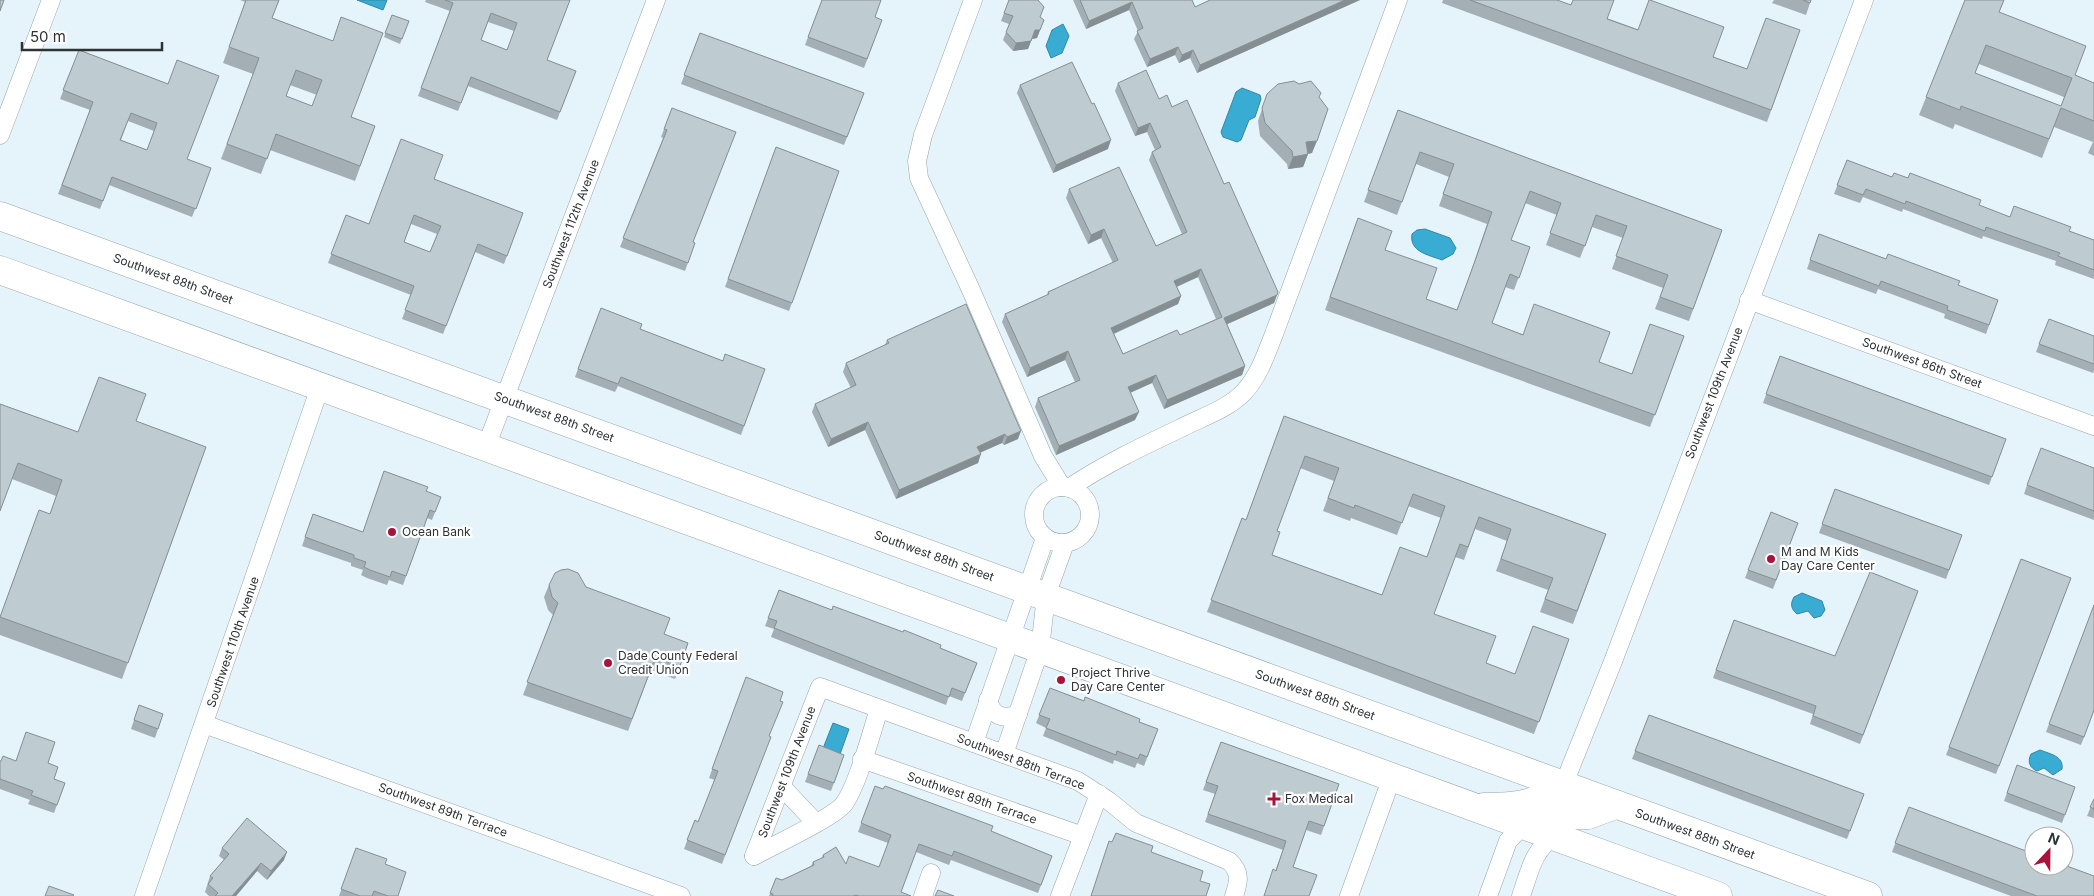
<svg xmlns="http://www.w3.org/2000/svg" width="2094" height="896" viewBox="0 0 2094 896" font-family="Inter,sans-serif">
	<style>
		.water { fill: #38acd3; stroke: #3587a4 }
		.lines { fill: none; stroke-linecap: round; stroke-linejoin: round }
		.minor-casing { stroke: #98a5ab; stroke-width: 19 }
		.primary-casing { stroke: #98a5ab; stroke-width: 29 }
		.minor { stroke: #fff; stroke-width: 18 }
		.primary { stroke: #fff; stroke-width: 28 }
		.wall { fill: #a3afb5; fill-rule: evenodd }
		.shaded-wall { fill: #858f93 }
		.building { fill: #beccd2; stroke: #858f93; fill-rule: evenodd }
		.poi-dot { fill: #a9123b; stroke: #fff; stroke-width: 2 }
		.labels { text-anchor: middle; stroke-width: 4.5; stroke-linejoin: round; paint-order: stroke }
		.street-label { font-size: 12px; fill: #2d3235; stroke: #fff }
		.poi-label { font-size: 12px; fill: #2d3235; stroke: #fff; text-anchor: start }
	</style>
	<rect width="100%" height="100%" fill="#e5f3fa"/>
	<!-- water -->
	<g class="water">
		<path d="M357 0H387L383 10Z"/>
		<path d="M1063 24 1069 36 1062 53 1051 58 1046 46 1052 30Z"/>
		<path d="M1242 88 1260 95 1261 99 1255 117 1249 120 1241 140 1237 142 1223 137 1221 132 1236 92Z"/>
		<path d="M1425 229 1450 238 1456 248 1453 254 1442 260C1429 255 1409 252 1412 234L1417 230Z"/>
		<path d="M1802 593 1822 601 1825 610 1821 616 1814 618 1808 611 1797 614C1791 609 1790 604 1794 597Z"/>
		<path d="M833 723 849 729 839 757 822 751Z"/>
		<path d="M2040 750C2050 754 2064 756 2062 769L2053 775 2044 768 2037 771C2030 768 2027 762 2031 754Z"/>
	</g>
	<g class="lines">
		<!-- minor casing -->
		<g class="minor-casing">
			<g id="minor">
				<path d="M973 0 923 135 917 161 919 178 971 290 1043 456 1062 487"/>
				<path d="M0 135 51 0"/>
				<path d="M1749 300 2094 426"/>
				<path d="M486 447 656 0"/>
				<circle cx="1062" cy="515" r="28"/>
				<path d="M1069 488C1105 464 1143 446 1181 428 1202 417 1228 409 1244 392 1259 376 1266 354 1274 334L1398 0"/>
				<path d="M988 700C992 716 1003 720 1018 714"/>
				<path d="M204 724 681 896"/>
				<path d="M974 743 1045 538"/>
				<path d="M1004 754 1040 649 1046 596 1065 543"/>
				<path d="M862 759 1083 836"/>
				<path d="M1563 786 1612 664 1864 0"/>
				<path d="M782 787 816 823"/>
				<path d="M754 856 820 687 1078 781 1109 801 1136 823 1229 861C1241 872 1239 882 1234 896"/>
				<path d="M754 856C772 846 833 818 844 804 858 784 871 734 879 709"/>
				<path d="M144 896 320 387"/>
				<path d="M923 896 931 873"/>
				<path d="M1060 896 1099 794"/>
				<path d="M1349 896 1392 777"/>
				<path d="M1488 896 1508 841 1523 825"/>
				<path d="M1521 896C1529 874 1533 848 1555 837"/>
			</g>
		</g>
		<!-- primary casing -->
		<g class="primary-casing">
			<g id="primary">
				<path d="M0 216 1868 896"/>
				<path d="M0 270 1718 896"/>
				<path d="M1484 807C1519 807 1534 805 1563 786"/>
				<path d="M1523 825 1559 815H1588L1615 805"/>
			</g>
		</g>
		<!-- minor -->
		<use href="#minor" class="minor"/>
		<!-- primary -->
		<use href="#primary" class="primary"/>
	</g>
	<!-- wall -->
	<g class="wall">
		<path d="M240 0H279L272 18 333 41 352 117 375 126 355 181 270 150 261 174 221 159 253 74 223 63 245 2ZM290 85 317 95 312 106 286 96Z"/>
		<path d="M426 0H570L547 60 576 71 557 120 468 86 458 111 418 96 450 11 425 2ZM488 22 514 31 507 50 481 40Z"/>
		<path d="M822 0 882 20 864 68 805 45Z"/>
		<path d="M1009 0 1040 17 1044 20 1037 38 1032 39 1028 49 1013 51 1003 40 1009 24 1001 21Z"/>
		<path d="M1073 0H1192L1195 7 1210 0H1360L1197 73 1190 58 1179 63 1175 55 1147 67 1134 39 1138 31 1129 10 1086 29Z"/>
		<path d="M1443 0H1557L1747 69 1800 30 1767 122 1442 3Z"/>
		<path d="M1774 0H1811L1806 15 1772 3Z"/>
		<path d="M1965 0H2004L1999 13 2075 75 2094 83V156L2088 153 2093 142 2054 127 2042 158 1955 124 1953 129 1919 115ZM1979 64 2064 97 2061 106 1975 73Z"/>
		<path d="M392 15 409 21 400 44 384 37Z"/>
		<path d="M700 33 864 93 844 145 681 84Z"/>
		<path d="M79 50 168 84 187 159 211 168 192 217 109 185 100 209 58 194 90 110 60 99ZM128 121 154 131 147 150 121 140Z"/>
		<path d="M1118 83 1159 99 1172 107 1224 184 1278 292 1274 303 1227 324 1245 366 1242 375 1164 409 1152 383 1130 393 1135 420 1056 455 1035 407 1038 398 1075 382 1065 360 1027 377 1002 322 1005 314 1047 295 1048 292 1113 263 1101 238 1088 244 1066 198 1069 189 1156 246 1182 234 1149 160 1152 152 1155 150 1147 132 1135 136 1115 91ZM1198 277 1216 319 1180 335 1123 354 1114 334 1178 304 1181 296 1177 287Z"/>
		<path d="M1020 85 1108 149 1053 173 1017 93Z"/>
		<path d="M1267 94 1319 97 1312 153 1308 154 1303 167 1288 169 1287 164 1260 136 1258 121Z"/>
		<path d="M672 108 693 242 695 243 685 271 620 247 663 138 661 137Z"/>
		<path d="M1398 110 1722 230 1689 321 1655 309 1663 288 1612 269 1623 238 1592 227 1580 258 1546 245 1557 215 1525 203 1511 240 1530 247 1514 290 1505 287 1492 323 1632 374 1684 336 1650 427 1325 310 1358 218 1426 299 1457 310 1470 274 1487 224 1439 206 1449 177 1416 164 1397 215 1364 202Z"/>
		<path d="M776 147 839 171 789 311 725 287Z"/>
		<path d="M1847 160 1892 177 1979 205 2010 217 2069 231 2094 240V279L2055 265 2056 261 1983 236 1982 239 1903 209 1902 212 1863 197 1860 203 1834 194Z"/>
		<path d="M434 179 523 213 504 264 475 252 443 334 402 319 411 295 328 263 346 215 369 224ZM411 224 437 234 430 252 404 242Z"/>
		<path d="M1819 234 1998 300 1986 334 1944 318 1945 314 1878 289 1876 294 1807 269Z"/>
		<path d="M601 308 640 329 723 361 765 369 741 435 618 386 615 392 575 377Z"/>
		<path d="M2094 336V371L2093 373 2036 352 2039 344Z"/>
		<path d="M887 340 1018 439 1004 445 1002 443 980 453 978 463 896 499 865 430 828 447 812 412 815 404 851 388 843 372 846 363 885 345Z"/>
		<path d="M1780 356 2006 439 1989 485 1763 403Z"/>
		<path d="M0 404 78 432 206 447 122 679 0 635V617L39 510 50 514 56 496 12 479Z"/>
		<path d="M1284 416 1606 534 1573 624 1540 612 1548 590 1496 571 1507 541 1475 529 1464 560 1455 557 1434 614 1486 663 1515 674 1569 639 1534 734 1207 612 1242 518 1246 520ZM1300 468 1334 481 1323 511 1350 521 1351 518 1397 535 1408 506 1441 518 1427 557 1382 595 1272 555 1277 531Z"/>
		<path d="M2094 468V520L2024 494 2027 485Z"/>
		<path d="M1835 489 1962 535 1946 579 1819 533Z"/>
		<path d="M426 491 441 497 432 520 427 518 403 585 389 580 387 585 367 578 361 575 363 570 351 566V563L302 546 313 514 363 532Z"/>
		<path d="M1771 512 1798 523 1773 589 1745 578Z"/>
		<path d="M2021 559 2071 578 1996 774 1946 755Z"/>
		<path d="M549 585 586 587 664 634 688 643 675 679 651 670 628 731 523 695 553 615 548 610 544 597Z"/>
		<path d="M779 590 832 610 940 648 977 663 962 701 949 696 946 705 771 637 774 629 765 626Z"/>
		<path d="M1918 591 1860 744 1810 724 1813 714 1713 678 1734 620 1835 656Z"/>
		<path d="M2094 605V711L2081 745 2046 732Z"/>
		<path d="M746 677 780 701 769 736 722 864 684 849 695 820 698 822 715 780 709 778Z"/>
		<path d="M1050 688 1158 729 1144 766 1137 763 1135 768 1114 760 1113 764 1043 736 1046 728 1036 723Z"/>
		<path d="M139 705 163 714 155 738 131 729Z"/>
		<path d="M1649 715 1864 794 1847 839 1632 759Z"/>
		<path d="M1221 742 1339 784 1321 835 1306 830 1293 867 1309 896 1275 871 1283 850 1205 822 1215 794 1203 790Z"/>
		<path d="M819 745 844 755 831 791 805 782Z"/>
		<path d="M0 761 48 763 54 779 65 783 54 813 28 804 30 800 0 789Z"/>
		<path d="M2017 765 2075 787 2062 823 2004 801Z"/>
		<path d="M875 786 1052 856 1038 893 951 860 949 865 916 852 901 892 911 896H769L776 878 782 880 793 875 811 866 813 862 821 859 823 855 846 864 879 867 888 843 858 832Z"/>
		<path d="M2094 799V818L2087 816Z"/>
		<path d="M1909 807 2094 896H2011L1892 852Z"/>
		<path d="M222 848 284 860 267 880 257 871 236 896H209L205 892 210 876 224 860 219 856Z"/>
		<path d="M356 848 385 864 398 896H339Z"/>
	</g>
	<!-- shaded-wall -->
	<g class="shaded-wall">
		<path d="M1345 0H1360L1197 73 1200 65Z"/>
		<path d="M1132 2 1129 10 1086 29 1089 21Z"/>
		<path d="M1035 30H1040L1037 38 1032 39Z"/>
		<path d="M1031 41 1028 49 1013 51 1016 43Z"/>
		<path d="M1178 47 1175 55 1147 67 1150 59Z"/>
		<path d="M1193 50 1190 58 1179 63 1182 55Z"/>
		<path d="M1150 123 1147 132 1135 136 1138 128Z"/>
		<path d="M1111 140 1108 149 1053 173 1056 165Z"/>
		<path d="M1317 141 1312 153 1301 155 1306 142Z"/>
		<path d="M1308 154 1303 167 1288 169 1293 157Z"/>
		<path d="M1104 229 1101 238 1088 244 1091 235Z"/>
		<path d="M1201 269 1198 277 1171 289 1174 281Z"/>
		<path d="M1277 295 1274 303 1221 327 1224 318Z"/>
		<path d="M1181 296 1178 304 1108 336 1111 328Z"/>
		<path d="M1068 351 1065 360 1027 377 1030 368Z"/>
		<path d="M1245 366 1242 375 1164 409 1167 400Z"/>
		<path d="M1156 375 1152 383 1125 395 1128 387Z"/>
		<path d="M1139 412 1135 420 1056 455 1059 446Z"/>
		<path d="M868 422 865 430 828 447 831 439Z"/>
		<path d="M1021 431 1018 439 1004 445 1007 437Z"/>
		<path d="M1005 434 1002 443 974 455 977 447Z"/>
		<path d="M981 454 978 463 896 499 899 490Z"/>
		<path d="M287 852 284 860 267 880 271 871Z"/>
		<path d="M261 863 257 871 236 896H232Z"/>
	</g>
	<!-- building -->
	<g class="building">
		<path d="M0 0H4L0 11Z"/>
		<path d="M246 0H279L272 18 333 41 341 17 383 33 351 117 375 126 360 166 276 134 267 159 227 144 259 58 229 47ZM296 70 322 80 312 106 286 96Z"/>
		<path d="M445 0H570L547 60 576 71 560 112 471 77 461 103 421 88 453 3ZM491 13 517 23 507 50 481 40Z"/>
		<path d="M822 0H881L875 17 882 20 867 59 808 37Z"/>
		<path d="M1009 0H1038L1044 7 1040 17 1044 20 1040 30H1035L1031 41 1016 43 1006 32 1013 16 1004 13Z"/>
		<path d="M1080 0H1192L1195 7 1210 0H1345L1200 65 1193 50 1182 55 1178 47 1150 59 1137 31 1143 28 1132 2 1089 21Z"/>
		<path d="M1470 0H1557L1571 5 1573 0H1614L1607 19 1638 30 1649 0H1650L1724 27 1713 57 1747 69 1766 18 1800 30 1771 110Z"/>
		<path d="M1803 0H1811L1810 3Z"/>
		<path d="M1965 0H2004L1999 12 2086 46 2075 75 2094 83V121L2061 108 2049 139 1961 106 1960 110 1926 97ZM1986 45 2072 78 2061 106 1975 73Z"/>
		<path d="M392 15 409 21 402 39 385 33Z"/>
		<path d="M700 33 864 93 847 137 684 75Z"/>
		<path d="M79 50 168 84 177 60 219 76 187 159 211 168 196 209 112 177 103 201 62 185 93 102 63 90ZM131 113 157 123 147 150 120 140Z"/>
		<path d="M1072 62 1092 104 1094 103 1111 140 1056 165 1020 85Z"/>
		<path d="M1146 70 1159 99 1167 95 1172 107 1187 100 1224 184 1229 182 1278 292 1277 295 1224 318 1245 366 1167 400 1156 375 1128 387 1139 412 1059 446 1038 398 1080 380 1068 351 1030 368 1005 314 1049 294 1048 292 1118 260 1104 229 1091 235 1069 189 1119 167 1156 246 1187 232 1152 152 1161 147 1150 123 1138 128 1118 83ZM1201 269 1222 317 1180 335 1177 330 1123 354 1111 328 1181 296 1174 281Z"/>
		<path d="M1294 81 1299 84 1311 81 1321 93 1319 97 1328 109 1317 141 1306 142 1308 154 1293 157 1292 151 1265 123 1262 108 1267 94 1278 84Z"/>
		<path d="M672 108 736 132 693 242 695 243 688 263 623 238 667 130 664 129Z"/>
		<path d="M1398 110 1722 230 1693 309 1660 297 1668 275 1616 256 1627 226 1596 215 1585 246 1550 233 1561 203 1530 191 1511 240 1530 247 1519 278 1510 274 1492 323 1523 335 1534 304 1610 332 1599 362 1632 374 1650 324 1684 336 1655 415 1330 297 1358 218 1392 231 1385 250 1437 268 1426 299 1457 310 1475 261 1492 212 1443 194 1454 164 1420 152 1402 202 1368 190Z"/>
		<path d="M401 139 443 155 434 179 523 213 507 256 478 244 446 326 405 310 414 286 331 254 346 215 369 224ZM414 215 441 226 430 252 404 242Z"/>
		<path d="M776 147 839 171 792 303 728 279Z"/>
		<path d="M1847 160 1892 177 1894 173 1908 178 1910 173 1981 200 1979 205 2010 217 2014 206 2071 227 2069 231 2094 240V270L2058 256 2060 253 1986 227 1985 231 1906 201 1905 204 1866 189 1863 195 1837 185Z"/>
		<path d="M1819 234 1886 259 1888 254 1960 281 1958 285 1998 300 1989 325 1947 310 1948 306 1881 281 1879 286 1810 260Z"/>
		<path d="M966 304 1021 431 1007 437 1005 434 977 447 981 454 899 490 868 422 831 439 815 404 856 385 846 363 889 343 887 340Z"/>
		<path d="M601 308 642 324 640 329 723 361 725 354 765 369 744 426 621 377 618 384 578 369Z"/>
		<path d="M2049 319 2094 336V364L2039 344Z"/>
		<path d="M1780 356 2006 439 1992 477 1766 394Z"/>
		<path d="M99 377 146 394 136 421 206 447 128 663 0 617 39 510 50 514 62 480 18 463 0 511V404L78 432Z"/>
		<path d="M1284 416 1606 534 1577 611 1545 599 1553 578 1501 559 1511 529 1479 517 1468 547 1460 544 1434 614 1496 636 1486 663 1515 674 1533 626 1569 639 1539 722 1211 600 1242 518 1246 520ZM1305 456 1339 468 1328 498 1354 508 1355 505 1402 523 1413 494 1445 506 1427 557 1400 547 1382 595 1272 555 1280 532 1277 531Z"/>
		<path d="M2041 448 2094 468V511L2027 485Z"/>
		<path d="M384 471 428 487 426 491 441 497 435 512 430 510 406 576 392 571 390 577 370 570 364 567 366 562 354 558V555L305 537 313 514 363 532Z"/>
		<path d="M1835 489 1962 535 1949 570 1822 524Z"/>
		<path d="M1771 512 1798 523 1776 580 1748 570Z"/>
		<path d="M2021 559 2071 578 1999 766 1949 747Z"/>
		<path d="M568 569 578 573 586 587 670 618 664 634 688 643 680 666 655 658 632 719 527 682 558 603 552 597 549 585 555 573 561 570Z"/>
		<path d="M1870 572 1918 591 1863 735 1813 716 1816 706 1716 670 1734 620 1835 656Z"/>
		<path d="M779 590 832 610 833 606 903 632 904 630 941 645 940 648 977 663 965 693 952 688 949 697 774 628 777 621 768 618Z"/>
		<path d="M2094 605V710L2084 737 2049 724Z"/>
		<path d="M746 677 783 692 780 701 783 702 769 736 771 737 725 855 687 840 695 820 698 822 718 771 712 769Z"/>
		<path d="M1050 688 1084 701 1085 697 1140 719 1139 722 1158 729 1147 757 1140 754 1138 759 1117 751 1116 755 1046 728 1050 719 1039 715Z"/>
		<path d="M139 705 163 714 158 729 134 720Z"/>
		<path d="M1649 715 1864 794 1850 831 1635 751Z"/>
		<path d="M26 732 55 742 48 763 58 767 54 779 65 783 57 805 31 795 33 791 0 779V761H1L3 756 16 761Z"/>
		<path d="M1221 742 1339 784 1324 826 1309 821 1293 867 1317 875 1309 896H1264L1273 869 1276 871 1286 841 1208 814 1218 786 1206 782Z"/>
		<path d="M819 745 844 755 834 783 808 774Z"/>
		<path d="M2017 765 2075 787 2065 815 2007 793Z"/>
		<path d="M875 786 883 789 885 786 993 826 991 831 1052 856 1041 885 954 851 952 856 919 844 901 892 911 896H859L856 895 853 896H773V894L770 893 776 878 782 880 793 875 814 865 813 862 824 857 823 855 836 847 846 864 849 856 879 867 891 835 861 823Z"/>
		<path d="M2094 799V809L2090 807Z"/>
		<path d="M1909 807 2034 854V866H2064V865L2094 876V896H2037L1895 843Z"/>
		<path d="M247 818 287 852 271 871 261 863 232 896H215L218 893 208 884 213 878 210 876 229 854 222 848Z"/>
		<path d="M1116 833 1153 846 1151 852 1203 871 1200 881 1210 884 1206 896H1091L1109 841 1112 842Z"/>
		<path d="M356 848 387 859 385 864 406 872 398 896H388L374 891 372 896H360L341 889Z"/>
		<path d="M49 886 74 895 73 896H45Z"/>
		<path d="M938 890 954 896H935Z"/>
	</g>
	<!-- markers -->
	<g class="poi-dot">
		<circle cx="392" cy="532" r="5"/>
		<circle cx="1771" cy="559" r="5"/>
		<circle cx="608" cy="663" r="5"/>
		<circle cx="1061" cy="680" r="5"/>
		<path d="M1271.5 791.5h5v5h5v5h-5v5h-5v-5h-5v-5h5z"/>
	</g>
	<g class="labels">
		<!-- street labels -->
		<g class="street-label">
			<text transform="translate(571 224) rotate(-69)" y="4">Southwest 112th Avenue</text>
			<text transform="translate(173 279) rotate(20)" y="4">Southwest 88th Street</text>
			<text transform="translate(1922 363) rotate(20)" y="4">Southwest 86th Street</text>
			<text transform="translate(1714 393) rotate(-69)" y="4">Southwest 109th Avenue</text>
			<text transform="translate(554 417) rotate(20)" y="4">Southwest 88th Street</text>
			<text transform="translate(934 556) rotate(20)" y="4">Southwest 88th Street</text>
			<text transform="translate(233 642) rotate(-71)" y="4">Southwest 110th Avenue</text>
			<text transform="translate(1315 695) rotate(20)" y="4">Southwest 88th Street</text>
			<text transform="translate(1021 762) rotate(21)" y="4">Southwest 88th Terrace</text>
			<text transform="translate(787 772) rotate(-69)" y="4">Southwest 109th Avenue</text>
			<text transform="translate(972 798) rotate(19)" y="4">Southwest 89th Terrace</text>
			<text transform="translate(443 810) rotate(20)" y="4">Southwest 89th Terrace</text>
			<text transform="translate(1695 834) rotate(20)" y="4">Southwest 88th Street</text>
		</g>
		<!-- poi labels -->
		<g class="poi-label">
			<text x="402" y="536">Ocean Bank</text>
			<text x="1781" y="556">M and M Kids<tspan x="1781" dy="14">Day Care Center</tspan></text>
			<text x="618" y="660">Dade County Federal<tspan x="618" dy="14">Credit Union</tspan></text>
			<text x="1071" y="677">Project Thrive<tspan x="1071" dy="14">Day Care Center</tspan></text>
			<text x="1285" y="803">Fox Medical</text>
		</g>
	</g>
	<!-- north arrow -->
	<g transform="translate(2049 851) rotate(22)"><circle r="24" fill="#ffffff" stroke="#abadae"/>
	<path d="M0-4L9 19L0 12L-9 19Z" fill="#a9123b"/>
	<text y="-8" font-size="14" font-weight="bold" text-anchor="middle" fill="#2d3235">N</text>
	</g>
	<!-- scale -->
	<path d="M22 42v8h140v-8" fill="none" stroke="#2d3235" stroke-width="2.5"/>
	<text x="30" y="42" font-size="15" fill="#2d3235" stroke="#ffffff" stroke-width="4" paint-order="stroke">50 m</text>
</svg>
